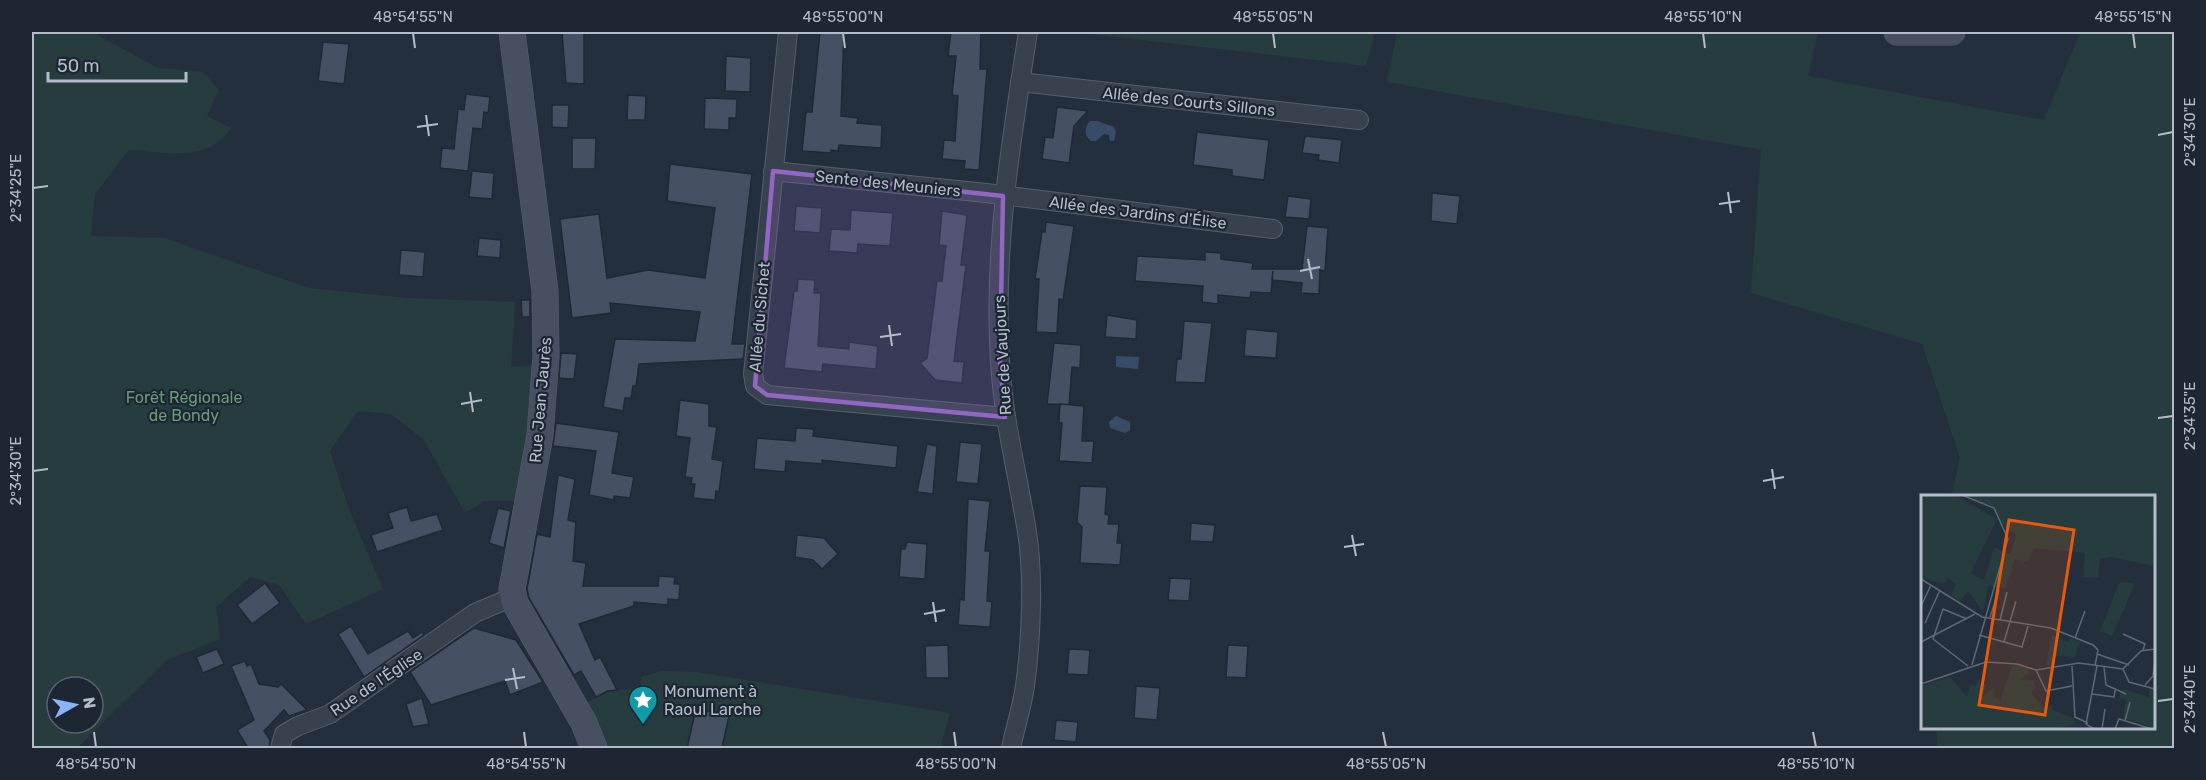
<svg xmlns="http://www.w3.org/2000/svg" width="2206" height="780" viewBox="0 0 2206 780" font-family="Rubik,sans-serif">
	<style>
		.green { fill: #263c3f; fill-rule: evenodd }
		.water { fill: #394c67 }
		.building { fill: #455162; stroke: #1f2835; stroke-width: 1.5 }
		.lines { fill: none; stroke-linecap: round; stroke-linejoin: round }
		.street-casing { stroke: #565f6c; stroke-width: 20 }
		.secondary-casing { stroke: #565f6c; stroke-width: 27 }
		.street { stroke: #38414e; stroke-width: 18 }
		.secondary { stroke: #465061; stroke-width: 26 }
		.marked { fill: #9266c3; fill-opacity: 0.2; stroke: #9266c3; stroke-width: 4.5; stroke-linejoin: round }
		.ticks { fill: none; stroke: #b4bcc9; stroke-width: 2 }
		.labels { text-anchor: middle; stroke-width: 4.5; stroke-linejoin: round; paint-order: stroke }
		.street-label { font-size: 16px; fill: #b4bcc9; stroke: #1d2633 }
		.park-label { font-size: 16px; fill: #6b9a76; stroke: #1d2633 }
		.poi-label { font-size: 16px; fill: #b4bcc9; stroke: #1d2633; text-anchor: start }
		.inset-road { fill: none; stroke: #5e6776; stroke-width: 1.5 }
		.view { fill: #e8590c; fill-opacity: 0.15; stroke: #e8590c; stroke-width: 3 }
		.inset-edge { fill: none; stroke: #b4bcc9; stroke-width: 3 }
		.neatline { fill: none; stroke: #b4bcc9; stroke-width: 2 }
		.ticks-label { font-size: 15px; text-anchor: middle; fill: #b4bcc9 }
	</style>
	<rect width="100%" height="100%" fill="#242f3e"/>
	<!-- green -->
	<g class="green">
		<path d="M32 32H97L94 33 158 68 203 72 219 90 207 116 231 128C209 163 165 152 129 150L95 194 91 236 164 238 309 288 408 298 515 302 511 367 538 365 519 501H484L465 513 424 440 391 414 358 411 330 451 349 509 383 589 306 624 279 585 250 577 216 607 220 639 167 660 77 748H32ZM57 687H93V723H57Z"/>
		<path d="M1073 32H1375L1366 66Z"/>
		<path d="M1397 32H1818L1808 76 2044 120 2080 32H2174V748H1938L1936 728H2154V496H1951L1960 458 1922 344 1751 293 1761 150 1387 82Z"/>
		<path d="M661 671 698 672 950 713 940 748H604L588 702 608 691 640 688 641 677Z"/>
	</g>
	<!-- water -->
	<g class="water">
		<path d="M1090 121H1097L1114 127 1116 132 1114 141H1110L1109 135 1104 134 1096 141H1091C1084 135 1084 128 1090 121Z"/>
		<path d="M1116 356 1139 357 1138 369 1116 367Z"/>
		<path d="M1116 416 1130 422V430L1125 433 1110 428 1109 422Z"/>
	</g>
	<!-- building -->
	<g class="building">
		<path d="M562 32H584V84L566 83Z"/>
		<path d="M820 32H844L841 116 858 118 857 123 882 125 881 148 839 145 838 151 831 150V153L802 151 806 112H812Z"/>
		<path d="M951 32H981L980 69H987L979 170 964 169 965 161 942 159 944 140 955 141 958 96 952 95 956 56H948Z"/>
		<path d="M323 42 349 44 344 84 318 81Z"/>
		<path d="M726 56 751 58 750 92 725 91Z"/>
		<path d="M466 94 490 97 488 113 484 112 482 129 473 128 468 171 440 168 442 148 454 149 458 109 464 110Z"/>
		<path d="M628 95 646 96 645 120H627Z"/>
		<path d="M705 98 737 99 736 118H729V130L704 129Z"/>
		<path d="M552 105H569L568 128 552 127Z"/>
		<path d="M1057 107 1088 111 1074 126 1069 163 1042 159 1045 137 1053 138Z"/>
		<path d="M1197 132 1269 140 1264 180 1232 176V170L1193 165Z"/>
		<path d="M1305 136 1342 140 1339 163 1318 160 1319 155 1302 153Z"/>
		<path d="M572 138H596L595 169H572Z"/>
		<path d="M670 164 752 174 732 344H745L743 359 639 364 636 386H633L631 398H625L623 411 603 407 615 339 695 341 700 312 610 303 611 313 572 318 560 219 599 214 607 278 648 270 705 278 715 208 667 201Z"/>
		<path d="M472 171 494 173 492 199 469 197Z"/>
		<path d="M1432 193 1460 196 1457 224 1431 221Z"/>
		<path d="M1288 196 1311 199 1309 219 1285 217Z"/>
		<path d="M796 206 822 208 820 233 794 231Z"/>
		<path d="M851 210 893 213 890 246 858 244 857 253 829 251 831 229 850 230Z"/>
		<path d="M942 211 967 215 961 265H966L954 361 964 362 962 383 935 380 920 363 927 358 937 281H942L946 246 939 245Z"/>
		<path d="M1046 222 1074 226 1063 300 1059 299 1057 333 1036 332 1039 279H1035L1042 232H1045Z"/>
		<path d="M1307 226 1328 228 1325 271 1320 270 1319 294 1301 293 1302 283 1272 280 1273 271 1271 293 1251 292 1250 298 1218 295V304L1202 302 1203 286 1135 281 1137 256 1205 260V252L1221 253V259L1253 263 1252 269H1302Z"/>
		<path d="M479 238 501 240 500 258 477 256Z"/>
		<path d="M401 250 425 252 423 277 399 275Z"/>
		<path d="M798 279 815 280 814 293H821L818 346 849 349V342L878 346 876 369 823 364 822 372 784 368 794 291H797Z"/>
		<path d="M521 300H530V317H522Z"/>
		<path d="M1107 315 1137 320 1136 339 1105 337Z"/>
		<path d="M1184 321 1212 323 1205 383 1175 382 1177 359H1181Z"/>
		<path d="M1246 329 1278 332 1276 358 1244 356Z"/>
		<path d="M1054 343 1081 345 1080 368 1072 367 1069 405 1047 404Z"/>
		<path d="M561 353 577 354 574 379 559 378Z"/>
		<path d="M680 400 709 404V426L717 427 712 459 723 461 719 492 716 491 715 500 693 498 695 484H691L692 478 685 477 690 438 676 436Z"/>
		<path d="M1060 404 1084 406 1082 441H1094L1092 463 1059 461 1062 423H1059Z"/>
		<path d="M556 423 619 432 612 473 634 477 630 498 614 496V500L589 495 596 451 553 446Z"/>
		<path d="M796 428 814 429 813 436 898 446 896 468 822 460V464L786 461 785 472 754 469 757 438 795 441Z"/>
		<path d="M960 442 982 444 978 484 956 482Z"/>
		<path d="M927 444 937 446 933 494 917 492Z"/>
		<path d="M558 475 575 479 568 520 576 522 573 561 586 563 583 586H658L659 576 675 577 674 584H680L679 600 668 599V605L634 602V606L579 624 595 660 600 657 617 690 608 691 596 697 581 671 574 675 529 598 527 589 537 534 550 537Z"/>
		<path d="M1080 486 1107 487 1105 514 1109 515 1108 524H1119L1117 543H1122L1120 565 1080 563 1082 527 1077 522Z"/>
		<path d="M968 499 990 501 985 551H990L987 601 992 602 990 627 958 625 960 599 964 600Z"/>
		<path d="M407 507 411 521 437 514 443 530 377 552 371 535 393 528 388 513Z"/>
		<path d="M498 508 511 511 504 548 489 543Z"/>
		<path d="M1191 523 1215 525 1213 542 1190 541Z"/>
		<path d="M797 535 824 538 838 554 822 569 813 560 795 557Z"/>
		<path d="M907 542 927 544 925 579 899 577 901 549H905Z"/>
		<path d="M1170 578 1191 579 1189 601 1168 600Z"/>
		<path d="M265 583 280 603 252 624 237 605Z"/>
		<path d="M351 626 368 654 408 631 413 638 422 632 424 635 364 677 338 634Z"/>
		<path d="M474 628 516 640 543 682 510 695 505 681 431 705 410 672Z"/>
		<path d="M948 645 949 678H926L925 646Z"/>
		<path d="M1228 645 1248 646 1246 678 1226 677Z"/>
		<path d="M217 649 224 664 203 673 196 657Z"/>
		<path d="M1069 649 1090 650 1088 675 1067 674Z"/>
		<path d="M245 661 247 666 251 664 259 684 278 687 281 684 307 710 289 716 284 710 264 731 270 740 269 748H248L237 730 254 720 231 666Z"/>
		<path d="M1136 686 1160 688 1157 720 1134 718Z"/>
		<path d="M422 698 429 724 413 727 406 704Z"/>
		<path d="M696 708 729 716 722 748H687Z"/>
		<path d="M1056 720 1078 722 1076 742 1054 740Z"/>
	</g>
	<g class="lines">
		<!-- street casing -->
		<g class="street-casing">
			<g id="street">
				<path d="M788 32 753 374 755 386 767 395 1005 417"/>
				<path d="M1020 82 1359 120"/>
				<path d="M773 171 986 193 1273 229"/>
				<path d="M280 748 284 734 298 726 330 714 475 613 513 597"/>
				<path d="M1011 748C1015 728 1022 707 1025 686 1031 642 1034 576 1027 532 1018 475 1003 419 1000 361 993 250 1011 141 1028 32"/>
			</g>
		</g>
		<!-- secondary casing -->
		<g class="secondary-casing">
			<g id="secondary">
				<path d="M512 32 545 291 546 356 540 435 512 589 515 603 584 723 594 748"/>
				<path d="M1897 32H1952"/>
			</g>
		</g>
		<!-- street -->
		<use href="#street" class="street"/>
		<!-- secondary -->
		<use href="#secondary" class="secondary"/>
	</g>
	<!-- marked area -->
	<path class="marked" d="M773 171 1003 196 1000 360 1005 417 767 395 755 386Z"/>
	<!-- ticks -->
	<path class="ticks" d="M413 33 415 48M843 33 845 48M1273 33 1275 48M1703 33 1705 48M2133 33 2135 48M426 115 429 136M417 127 438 124M2158 135 2173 132M33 188 48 186M1728 192 1731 213M1719 204 1740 201M1308 259 1312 279M1300 271 1320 267M889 325 892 346M880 337 901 334M470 392 473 412M461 404 482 400M2158 418 2173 416M1772 469 1775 489M33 471 48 469M1763 481 1784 477M1352 535 1356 556M1344 547 1364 544M933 602 936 622M924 614 945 610M513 668 517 689M505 680 525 677M2158 701 2173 699M94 732 96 747M524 732 526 747M954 732 956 747M1383 732 1386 747M1813 732 1816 747"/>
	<!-- icons -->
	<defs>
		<g id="sight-pin" transform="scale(1.5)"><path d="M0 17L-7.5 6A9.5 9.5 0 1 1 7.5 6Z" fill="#0f9aa8" stroke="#1d2633"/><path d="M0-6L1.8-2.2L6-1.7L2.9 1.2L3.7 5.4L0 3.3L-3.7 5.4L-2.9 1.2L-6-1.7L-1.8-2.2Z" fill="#fff"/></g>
	</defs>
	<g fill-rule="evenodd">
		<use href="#sight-pin" x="643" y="700"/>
	</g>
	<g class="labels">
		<!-- street labels -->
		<g class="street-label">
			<text transform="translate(1189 101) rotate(6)" y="6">Allée des Courts Sillons</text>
			<text transform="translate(888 183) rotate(6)" y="6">Sente des Meuniers</text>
			<text transform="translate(1138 212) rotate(7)" y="6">Allée des Jardins d'Élise</text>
			<text transform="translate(759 317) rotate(-85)" y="6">Allée du Sichet</text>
			<text transform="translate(1002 355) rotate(-93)" y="6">Rue de Vaujours</text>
			<text transform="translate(540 400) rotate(-85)" y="6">Rue Jean Jaurès</text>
			<text transform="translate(376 682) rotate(-34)" y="6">Rue de l'Église</text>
		</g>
		<!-- park labels -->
		<g class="park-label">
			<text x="184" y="403">Forêt Régionale<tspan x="184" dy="18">de Bondy</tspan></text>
		</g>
		<!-- poi labels -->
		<g class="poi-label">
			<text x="664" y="697">Monument à<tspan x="664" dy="18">Raoul Larche</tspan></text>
		</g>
	</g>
	<!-- overview -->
	<g transform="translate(1921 495)">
		<rect width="234" height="234" fill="#242f3e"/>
		<path d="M4 0H34L76 24 52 73 51 79 63 85 73 52 89 59 96 40 85 34 71 11 44 0H234L232 71 190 62 179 64 177 82H162L164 58 113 53 106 67 94 64 84 94 67 91 62 117 47 96 39 107 30 100 35 89 27 83 23 89 0 83V12ZM202 87 214 89 191 141 179 136 198 88ZM131 140 147 147 149 143 159 147 154 162 135 161 134 170H125ZM96 170 107 173 108 178 98 185 113 186 115 193 110 197 123 214 131 209V215L153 223 154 229 138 234H0V191L29 182 46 202 49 190 54 191 59 182 58 189H65L62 202 72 192 73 201 79 205 91 171ZM228 193 234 194V233L202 223 205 205 198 204 200 196 204 195 228 202Z" fill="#263c3f"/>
		<path class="inset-road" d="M41 0 73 13 87 44 51 170M0 84 61 122 130 133 172 150 177 155 174 171M0 111 10 90M69 122 78 95M79 125 86 97M4 128 19 95M202 139 224 149 222 155M58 140 101 152 107 131M154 143 164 116M12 144 22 114 46 124M12 144 47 171M0 147 54 119M83 147 95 106M176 159 208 170M151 171 154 222 167 228M183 172 185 190 205 199M202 174 208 187 234 194M115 175 125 196 151 191M0 189 65 167 96 169 115 175 158 168 202 174 220 156 234 154M224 190 232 181 234 164M171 199 193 202 194 195M204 226 209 207M173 234 165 229 176 171M181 234 184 214M194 234 198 224 231 234"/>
		<path class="view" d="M88 25 153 35 124 220 58 210Z"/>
		<rect width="234" height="234" class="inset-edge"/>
	</g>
	<!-- border -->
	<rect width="2206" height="780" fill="none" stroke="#1d2633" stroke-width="66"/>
	<!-- north arrow -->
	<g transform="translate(75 705) rotate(81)"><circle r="28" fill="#1d2633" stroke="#59626f" stroke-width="1.5"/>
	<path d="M0-4.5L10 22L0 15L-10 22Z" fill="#8ab4f8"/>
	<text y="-9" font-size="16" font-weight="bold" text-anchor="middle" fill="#b4bcc9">N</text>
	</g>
	<!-- scale -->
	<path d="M48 72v9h138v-9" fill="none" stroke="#b4bcc9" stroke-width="3"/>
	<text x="57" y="72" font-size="18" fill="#b4bcc9" stroke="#1d2633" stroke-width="4.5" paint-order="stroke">50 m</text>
	<rect x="33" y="33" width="2140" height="714" class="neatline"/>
	<g class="ticks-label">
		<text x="413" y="22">48°54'55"N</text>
		<text x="843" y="22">48°55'00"N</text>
		<text x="1273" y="22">48°55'05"N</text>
		<text x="1703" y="22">48°55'10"N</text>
		<text x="2133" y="22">48°55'15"N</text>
		<text transform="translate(2190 132) rotate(-90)" y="5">2°34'30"E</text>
		<text transform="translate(16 188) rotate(-90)" y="5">2°34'25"E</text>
		<text transform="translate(2190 416) rotate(-90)" y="5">2°34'35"E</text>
		<text transform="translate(16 471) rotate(-90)" y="5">2°34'30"E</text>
		<text transform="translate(2190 699) rotate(-90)" y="5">2°34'40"E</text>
		<text x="96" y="769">48°54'50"N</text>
		<text x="526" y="769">48°54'55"N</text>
		<text x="956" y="769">48°55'00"N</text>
		<text x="1386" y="769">48°55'05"N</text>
		<text x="1816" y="769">48°55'10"N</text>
	</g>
</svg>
